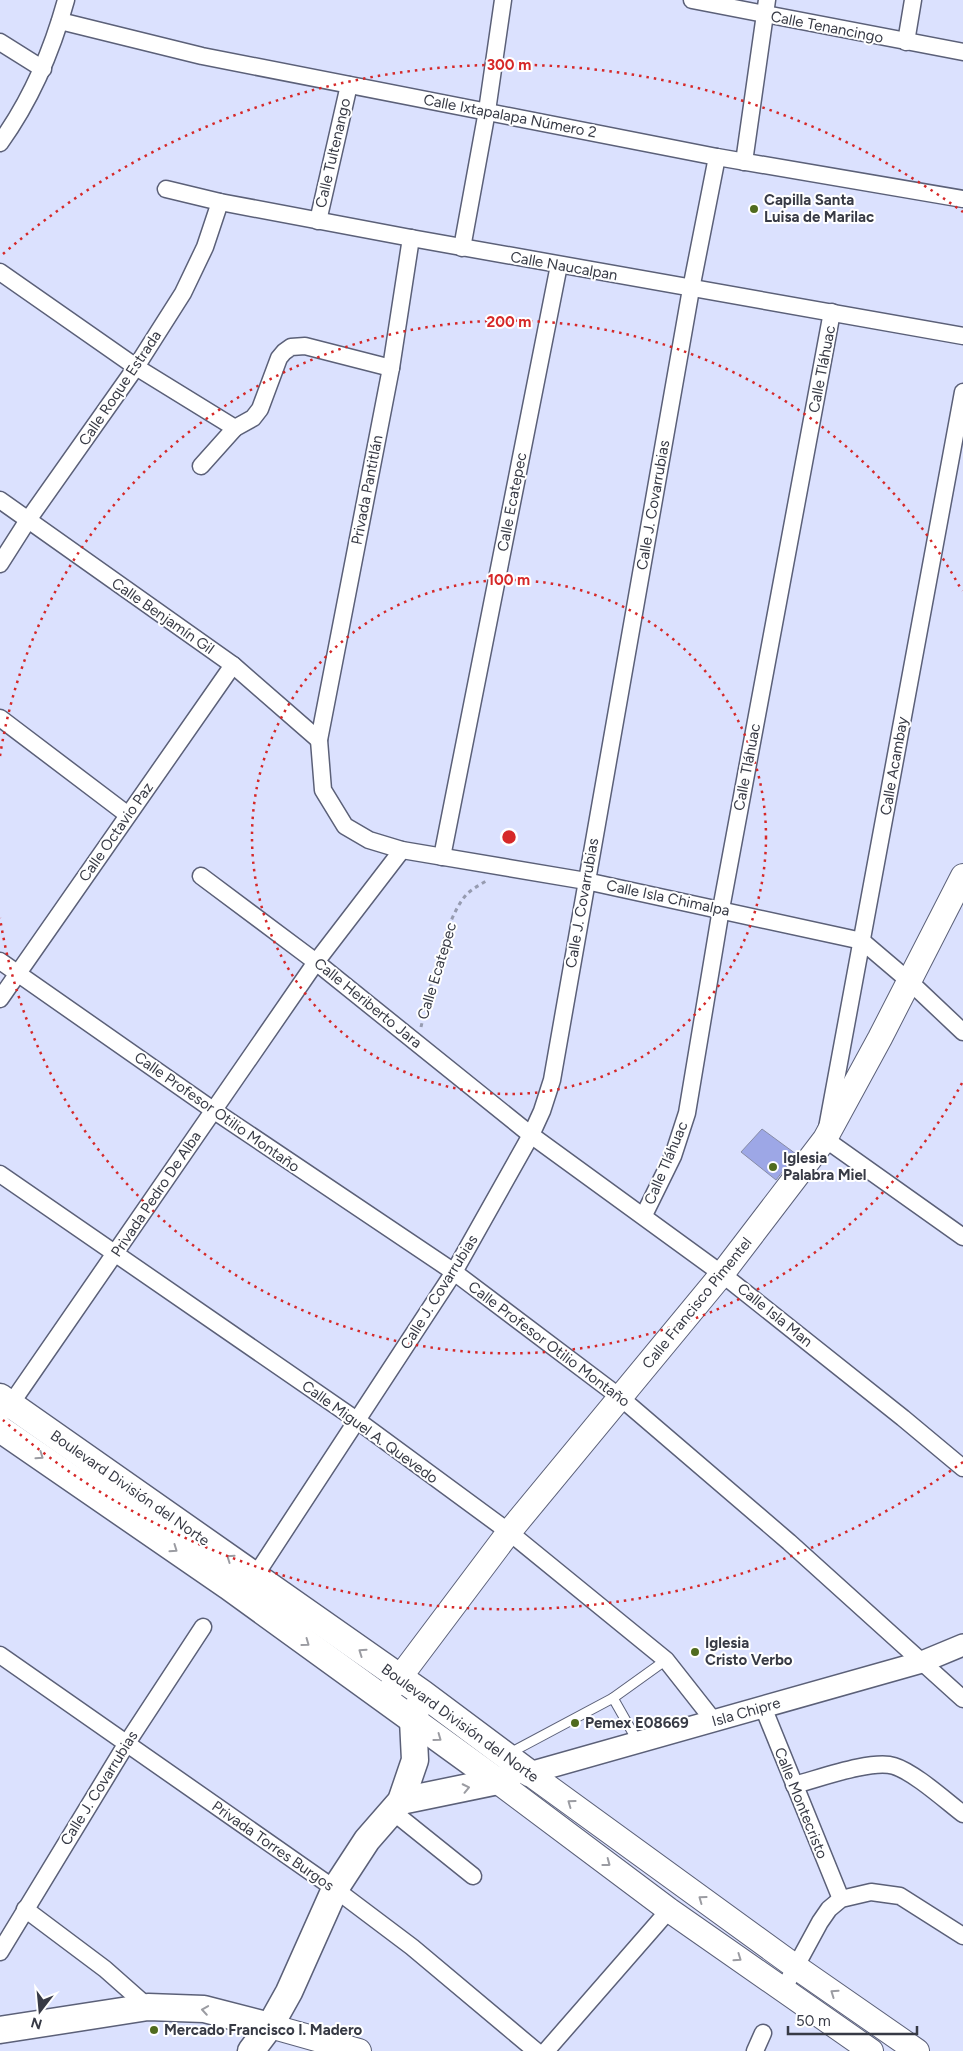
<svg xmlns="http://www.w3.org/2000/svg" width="963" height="2051" viewBox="0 0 963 2051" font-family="Figtree,sans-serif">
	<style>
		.building { fill: #9da7e6; stroke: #878ca6 }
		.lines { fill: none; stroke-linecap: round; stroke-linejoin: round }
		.service-casing { stroke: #5b6078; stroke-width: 11 }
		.minor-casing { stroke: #5b6078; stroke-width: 19 }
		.tertiary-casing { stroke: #5b6078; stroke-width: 24 }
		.secondary-casing { stroke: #5b6078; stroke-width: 26 }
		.primary-casing { stroke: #5b6078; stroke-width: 29 }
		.path { stroke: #969bb0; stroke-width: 3; stroke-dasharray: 4 4; stroke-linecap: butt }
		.service { stroke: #fff; stroke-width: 9 }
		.minor { stroke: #fff; stroke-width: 16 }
		.tertiary { stroke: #fff; stroke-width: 21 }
		.secondary { stroke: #fff; stroke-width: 24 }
		.primary { stroke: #fff; stroke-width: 26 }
		.oneway { stroke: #9b9ca2 }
		.ring { fill: none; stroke: #d62828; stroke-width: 2.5; stroke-dasharray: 2.5 5 }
		.poi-dot { fill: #506b1e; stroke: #fff; stroke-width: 2 }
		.labels { text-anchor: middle; stroke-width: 4; stroke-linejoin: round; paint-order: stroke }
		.street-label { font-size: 15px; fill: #373a45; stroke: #fff }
		.poi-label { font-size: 15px; font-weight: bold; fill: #373a45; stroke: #fff; text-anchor: start }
		.centre { fill: #d62828; stroke: #fff; stroke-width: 2.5 }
		.ring-label { font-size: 15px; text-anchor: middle; font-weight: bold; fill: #d62828; stroke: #fff; stroke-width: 4; stroke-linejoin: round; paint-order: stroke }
	</style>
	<rect width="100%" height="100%" fill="#dbe1fe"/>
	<!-- building -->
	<path class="building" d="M762 1129 796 1154 776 1180 741 1152Z"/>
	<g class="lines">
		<!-- service casing -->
		<g class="service-casing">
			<g id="service">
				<path d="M613 1698 666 1660"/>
				<path d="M508 1754 613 1698 638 1742"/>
			</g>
		</g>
		<!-- minor casing -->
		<g class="minor-casing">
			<g id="minor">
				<path d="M692 0 963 52"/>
				<path d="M60 21 202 56 717 157 963 199"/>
				<path d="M0 42 43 69"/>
				<path d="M906 42 913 0"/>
				<path d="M0 143C31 100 52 51 66 0"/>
				<path d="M744 162 767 0"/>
				<path d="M166 189 220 202 411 238 963 336"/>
				<path d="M318 221 349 85"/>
				<path d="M411 238 391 368 319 740 323 790 345 826 369 840 402 850 586 881 862 941 909 981 963 1032"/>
				<path d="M462 248 487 111 503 0"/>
				<path d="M0 272 136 367 235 428"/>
				<path d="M963 392 825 1139 963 1237"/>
				<path d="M201 466 235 428 253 418 260 409 279 358 284 352 291 347 305 346 391 368"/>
				<path d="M0 500 233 665 319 740"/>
				<path d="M0 564 28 520 136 367 183 293 205 247 220 202"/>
				<path d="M0 718 128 815"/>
				<path d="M442 857 559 265"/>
				<path d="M201 876 316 962 531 1135 722 1274 903 1418 963 1468"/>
				<path d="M0 961 213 1110 454 1272 621 1398 789 1542 963 1699"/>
				<path d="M0 999 233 665"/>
				<path d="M0 1174 358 1421 509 1532 666 1660 714 1721"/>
				<path d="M644 1215 673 1156 687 1113 721 909 832 312"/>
				<path d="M6 1411 316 962 402 850"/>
				<path d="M255 1576 454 1272 531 1135 542 1111 552 1080 691 289 717 157"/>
				<path d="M0 1655 335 1889 412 1947 536 2051"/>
				<path d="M763 1707 841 1899"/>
				<path d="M794 1785C818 1779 872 1759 894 1766 914 1772 946 1801 963 1814"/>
				<path d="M392 1811 473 1876"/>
				<path d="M25 1909 105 1969 148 2007"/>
				<path d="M0 1952 127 1743 203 1627"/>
				<path d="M783 1990 820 1922 829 1909 841 1899 871 1892 900 1896 963 1936"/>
				<path d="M546 2051 669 1910"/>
				<path d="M755 2051 763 2033"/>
			</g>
		</g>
		<!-- tertiary casing -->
		<g class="tertiary-casing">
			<path id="tertiary" d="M529 1773 922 1662 963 1645"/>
		</g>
		<!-- secondary casing -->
		<g class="secondary-casing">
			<g id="secondary">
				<path d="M388 1693 509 1532 722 1274 825 1139 880 1038 963 876"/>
				<path d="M529 1773 796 1967 917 2051"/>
				<path d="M497 1781 669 1910 871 2051"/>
				<path d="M270 2026 359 2051"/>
			</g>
		</g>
		<!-- primary casing -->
		<g class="primary-casing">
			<g id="primary">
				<path d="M0 1397 422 1693 529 1773"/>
				<path d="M0 1429 228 1586 497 1781"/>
				<path d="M401 1801 508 1779"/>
				<path d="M0 2030 148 2007 204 2009 270 2026"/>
				<path d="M251 2051 270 2026 289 1992 335 1889 367 1840 401 1801 415 1760 413 1720 417 1708"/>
			</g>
		</g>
		<!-- path -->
		<path class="path" d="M421 1027C429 994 445 915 468 893 474 888 481 884 488 880"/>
		<!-- service -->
		<use href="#service" class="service"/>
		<!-- minor -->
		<use href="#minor" class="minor"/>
		<!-- tertiary -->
		<use href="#tertiary" class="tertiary"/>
		<!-- secondary -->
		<use href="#secondary" class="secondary"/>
		<!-- primary -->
		<use href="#primary" class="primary"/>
	</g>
	<!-- one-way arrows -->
	<defs><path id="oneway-chevron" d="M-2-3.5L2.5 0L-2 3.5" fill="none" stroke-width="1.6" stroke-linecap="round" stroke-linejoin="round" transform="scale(1.25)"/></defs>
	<g class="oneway">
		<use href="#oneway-chevron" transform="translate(40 1456) rotate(35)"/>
		<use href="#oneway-chevron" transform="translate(174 1549) rotate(35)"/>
		<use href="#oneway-chevron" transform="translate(230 1558) rotate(-145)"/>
		<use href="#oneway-chevron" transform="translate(306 1643) rotate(36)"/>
		<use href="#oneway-chevron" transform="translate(362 1652) rotate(-145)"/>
		<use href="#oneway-chevron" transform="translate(438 1738) rotate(36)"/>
		<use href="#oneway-chevron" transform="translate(466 1788) rotate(-12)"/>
		<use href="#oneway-chevron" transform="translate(571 1803) rotate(-144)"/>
		<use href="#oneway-chevron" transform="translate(607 1863) rotate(37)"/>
		<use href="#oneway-chevron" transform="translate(702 1899) rotate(-144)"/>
		<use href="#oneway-chevron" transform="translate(738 1958) rotate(35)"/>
		<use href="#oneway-chevron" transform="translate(834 1993) rotate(-145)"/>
		<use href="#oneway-chevron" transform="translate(205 2010) rotate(-171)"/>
	</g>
	<!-- distance rings -->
	<g class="ring">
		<circle cx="509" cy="837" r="257"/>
		<path d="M962 1083A515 515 0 0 1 0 918M0 756A515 515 0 0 1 962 591"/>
		<path d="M963 1462A772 772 0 0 1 3 1420M3 254A772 772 0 0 1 963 212"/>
	</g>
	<!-- markers -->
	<g class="poi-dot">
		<circle cx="754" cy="209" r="5"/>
		<circle cx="773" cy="1167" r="5"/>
		<circle cx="695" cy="1652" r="5"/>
		<circle cx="575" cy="1723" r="5"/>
		<circle cx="154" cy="2030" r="5"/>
	</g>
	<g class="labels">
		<!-- street labels -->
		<g class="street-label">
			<text transform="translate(827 27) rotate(11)" y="5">Calle Tenancingo</text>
			<text transform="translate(510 116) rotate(11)" y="5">Calle Ixtapalapa Número 2</text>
			<text transform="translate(333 153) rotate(-77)" y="5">Calle Tultenango</text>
			<text transform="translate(564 266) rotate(10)" y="5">Calle Naucalpan</text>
			<text transform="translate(822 369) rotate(-79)" y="5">Calle Tláhuac</text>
			<text transform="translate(120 388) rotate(-56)" y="5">Calle Roque Estrada</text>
			<text transform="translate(367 490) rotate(-79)" y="5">Privada Pantitlán</text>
			<text transform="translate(512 502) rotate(-79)" y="5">Calle Ecatepec</text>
			<text transform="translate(653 505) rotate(-80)" y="5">Calle J. Covarrubias</text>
			<text transform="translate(163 616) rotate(35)" y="5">Calle Benjamín Gil</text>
			<text transform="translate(894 766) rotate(-80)" y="5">Calle Acambay</text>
			<text transform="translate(747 767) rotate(-79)" y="5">Calle Tláhuac</text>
			<text transform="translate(116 832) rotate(-55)" y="5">Calle Octavio Paz</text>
			<text transform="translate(668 898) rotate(12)" y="5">Calle Isla Chimalpa</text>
			<text transform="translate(582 903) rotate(-80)" y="5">Calle J. Covarrubias</text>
			<text transform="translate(437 971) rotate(-73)" y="5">Calle Ecatepec</text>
			<text transform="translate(368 1003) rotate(39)" y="5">Calle Heriberto Jara</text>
			<text transform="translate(217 1112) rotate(35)" y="5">Calle Profesor Otilio Montaño</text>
			<text transform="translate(666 1163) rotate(-67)" y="5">Calle Tláhuac</text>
			<text transform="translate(156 1194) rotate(-56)" y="5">Privada Pedro De Alba</text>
			<text transform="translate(439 1292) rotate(-58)" y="5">Calle J. Covarrubias</text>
			<text transform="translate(697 1303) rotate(-51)" y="5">Calle Francisco Pimentel</text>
			<text transform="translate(775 1315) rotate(39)" y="5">Calle Isla Man</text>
			<text transform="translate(549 1344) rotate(37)" y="5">Calle Profesor Otilio Montaño</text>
			<text transform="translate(370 1432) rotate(36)" y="5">Calle Miguel A. Quevedo</text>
			<text transform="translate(130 1488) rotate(35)" y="5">Boulevard División del Norte</text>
			<text transform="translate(746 1712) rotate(-16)" y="5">Isla Chipre</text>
			<text transform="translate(460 1723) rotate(36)" y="5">Boulevard División del Norte</text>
			<text transform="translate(99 1788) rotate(-58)" y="5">Calle J. Covarrubias</text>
			<text transform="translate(801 1803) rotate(68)" y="5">Calle Montecristo</text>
			<text transform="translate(273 1846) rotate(35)" y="5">Privada Torres Burgos</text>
		</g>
		<!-- poi labels -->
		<g class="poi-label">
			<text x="764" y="205">Capilla Santa<tspan x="764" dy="17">Luisa de Marilac</tspan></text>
			<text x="783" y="1163">Iglesia<tspan x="783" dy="17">Palabra Miel</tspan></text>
			<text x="705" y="1648">Iglesia<tspan x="705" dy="17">Cristo Verbo</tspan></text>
			<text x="585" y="1728">Pemex E08669</text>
			<text x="164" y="2035">Mercado Francisco I. Madero</text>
		</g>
	</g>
	<circle cx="509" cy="837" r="8" class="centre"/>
	<g class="ring-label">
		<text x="509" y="70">300 m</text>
		<text x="509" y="327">200 m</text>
		<text x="509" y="585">100 m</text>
	</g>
	<!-- north arrow -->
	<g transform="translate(40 2011) rotate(196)" stroke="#ffffff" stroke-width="4" paint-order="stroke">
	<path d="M0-4L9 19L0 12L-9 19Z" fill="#373a45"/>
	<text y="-8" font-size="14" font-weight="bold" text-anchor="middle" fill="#373a45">N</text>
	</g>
	<!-- scale -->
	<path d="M788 2026v8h129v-8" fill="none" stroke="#373a45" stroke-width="2.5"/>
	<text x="796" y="2026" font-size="15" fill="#373a45" stroke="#ffffff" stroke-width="4" paint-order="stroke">50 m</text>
</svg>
